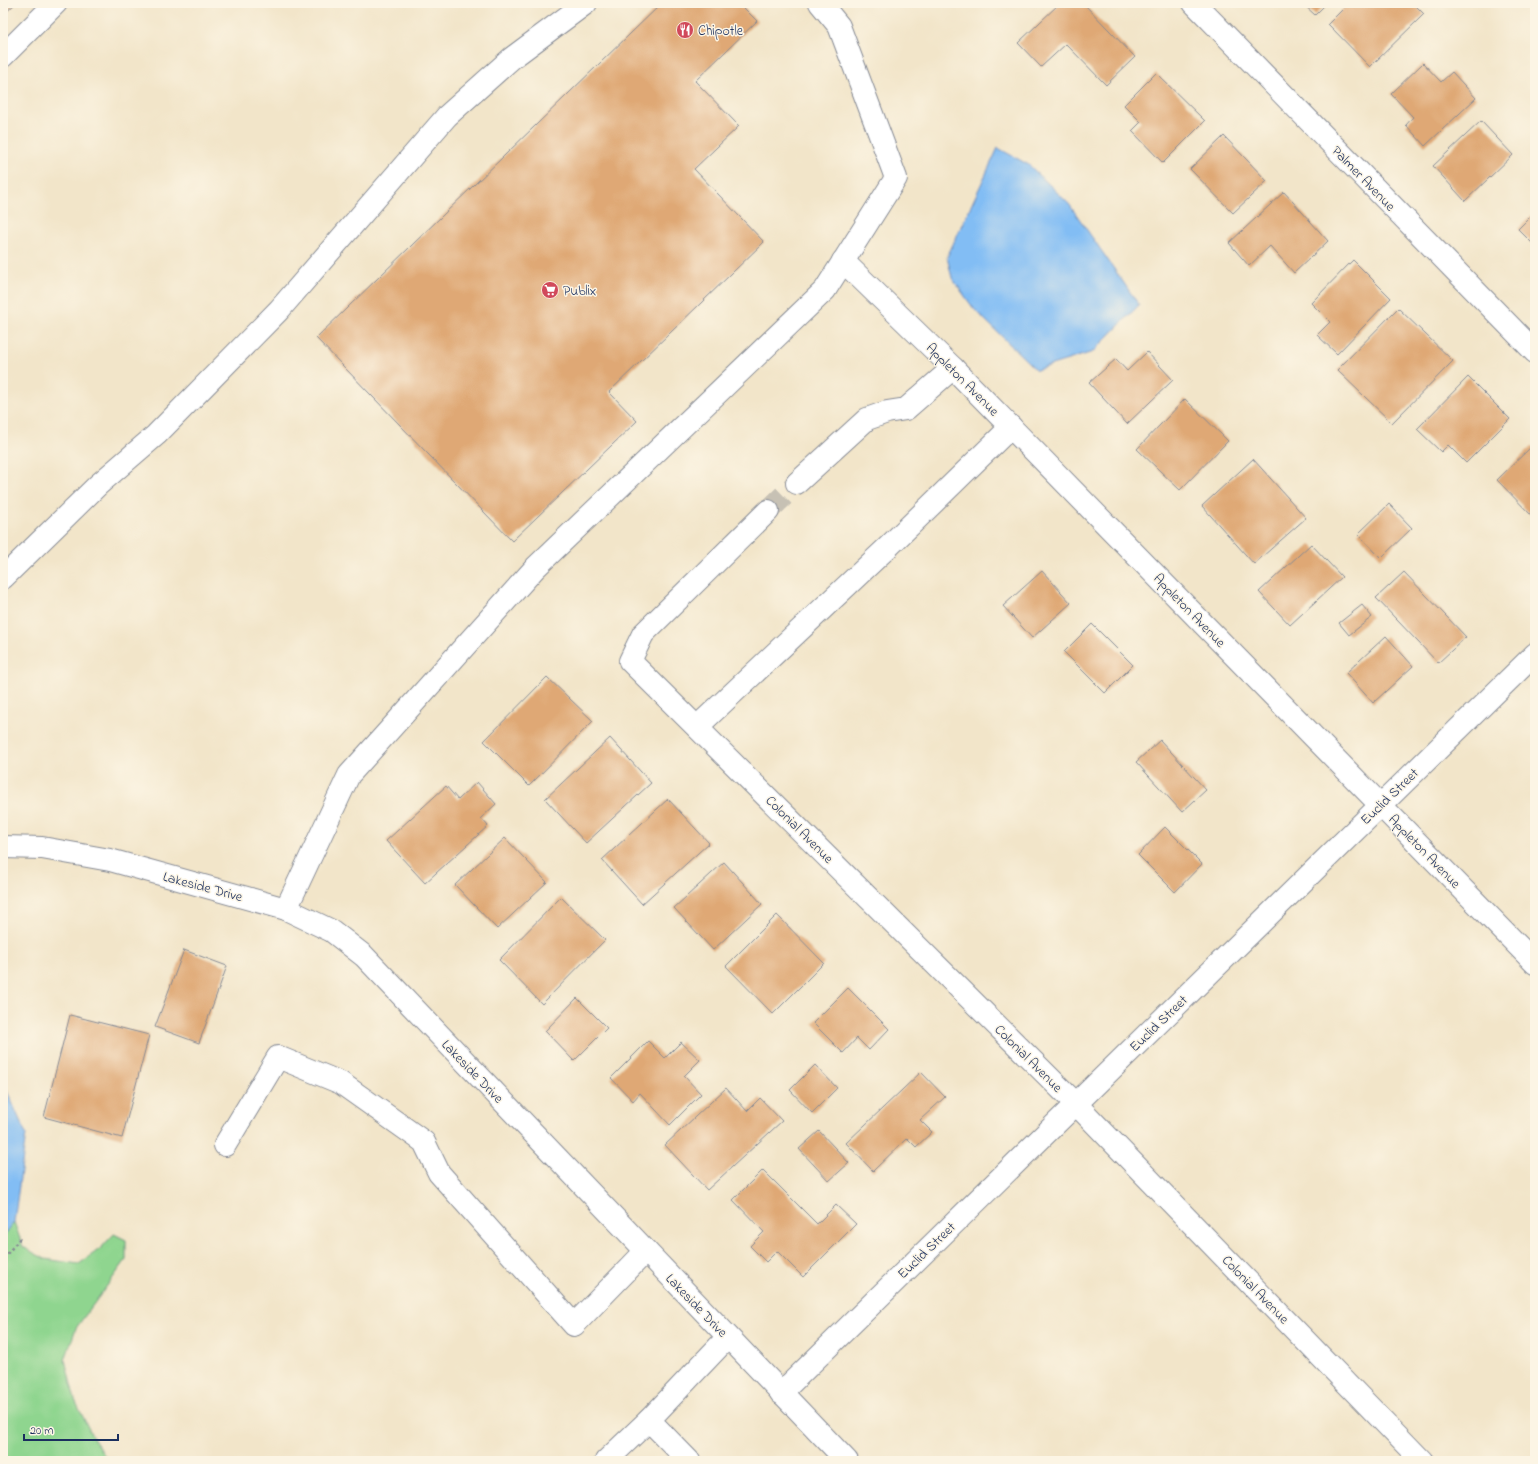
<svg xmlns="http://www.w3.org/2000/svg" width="1538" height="1464" viewBox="0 0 1538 1464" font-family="'Indie Flower',sans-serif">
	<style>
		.green { fill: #8fd58f; stroke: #558276 }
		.water { fill: #82bdf4; stroke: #4e76a9 }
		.building { fill: #dfa874 }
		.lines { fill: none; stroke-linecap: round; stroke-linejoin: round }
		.minor-tunnel { stroke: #c7c1b4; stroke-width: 22; stroke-dasharray: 22 11; stroke-linecap: butt }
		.minor-casing { stroke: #868a94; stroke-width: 24 }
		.path { stroke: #868a94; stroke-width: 2.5; stroke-dasharray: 3 3; stroke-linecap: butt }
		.minor { stroke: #fff; stroke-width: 22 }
		.labels { text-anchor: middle; stroke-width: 3; stroke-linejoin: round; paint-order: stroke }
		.poi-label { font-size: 14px; fill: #1b2f5e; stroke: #fcf5e5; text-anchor: start }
		.street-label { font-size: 14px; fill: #1b2f5e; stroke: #fcf5e5 }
	</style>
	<rect width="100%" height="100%" fill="#fcf5e5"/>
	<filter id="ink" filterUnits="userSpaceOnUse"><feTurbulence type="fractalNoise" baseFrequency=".025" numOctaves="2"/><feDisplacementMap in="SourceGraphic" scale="8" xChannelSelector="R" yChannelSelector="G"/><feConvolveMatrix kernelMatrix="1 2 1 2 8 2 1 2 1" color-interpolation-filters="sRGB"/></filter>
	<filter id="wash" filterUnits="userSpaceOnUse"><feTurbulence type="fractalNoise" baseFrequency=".012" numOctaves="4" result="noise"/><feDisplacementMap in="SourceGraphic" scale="16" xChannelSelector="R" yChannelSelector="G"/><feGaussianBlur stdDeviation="0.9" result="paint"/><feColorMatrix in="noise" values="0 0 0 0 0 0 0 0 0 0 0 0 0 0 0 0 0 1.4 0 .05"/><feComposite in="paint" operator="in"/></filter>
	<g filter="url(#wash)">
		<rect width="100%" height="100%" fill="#f2e5c9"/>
		<!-- green -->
		<path class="green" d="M14 1222 23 1247 45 1259 79 1264 101 1248 114 1234 126 1240V1260L76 1328 65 1360 75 1400 93 1438 108 1461H3V1237Z"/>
		<!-- water -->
		<g class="water">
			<path d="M998 148 1029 165 1069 204 1139 305 1093 352 1036 370 974 309 952 278 947 257Z"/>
			<path d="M3 1082 26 1134 14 1222 3 1237Z"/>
		</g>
		<g id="blocks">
			<!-- building -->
			<g class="building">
				<path d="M3 3H16L3 15Z"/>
				<path d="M662 3H739L757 21 695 81 739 126 694 169 764 242 609 392 637 421 512 541 316 338Z"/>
				<path d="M1060 3H1083L1135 57 1106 85 1066 44 1041 67 1018 43Z"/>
				<path d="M1302 3H1327L1315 15Z"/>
				<path d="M1349 3H1413L1424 14 1370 67 1328 24Z"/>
				<path d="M1423 63 1441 82 1452 72 1476 98 1425 146 1406 125 1413 117 1391 94Z"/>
				<path d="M1156 73 1205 121 1163 163 1132 131 1141 122 1124 105Z"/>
				<path d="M1481 121 1513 155 1465 201 1433 166Z"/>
				<path d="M1224 136 1267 181 1233 213 1190 169Z"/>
				<path d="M1284 192 1328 241 1294 273 1270 246 1249 266 1229 243Z"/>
				<path d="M1535 212V246L1518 229Z"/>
				<path d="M1353 260 1391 298 1337 354 1317 335 1330 322 1311 303Z"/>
				<path d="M1398 308 1453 361 1392 423 1337 370Z"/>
				<path d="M1147 352 1173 380 1127 424 1089 383 1116 359 1127 371Z"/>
				<path d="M1468 377 1510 419 1466 463 1448 445 1441 452 1417 429Z"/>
				<path d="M1185 399 1228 441 1180 490 1137 449Z"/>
				<path d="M1532 446 1535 449V519L1497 480Z"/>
				<path d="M1253 459 1306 518 1254 564 1202 506Z"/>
				<path d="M1389 504 1412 528 1381 558 1358 534Z"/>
				<path d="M1311 544 1342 577 1290 625 1259 592Z"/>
				<path d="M1042 571 1071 603 1032 638 1003 606Z"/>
				<path d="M1404 572 1466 637 1438 663 1376 598Z"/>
				<path d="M1362 605 1372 617 1349 635 1339 623Z"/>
				<path d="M1092 624 1133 665 1105 693 1064 652Z"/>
				<path d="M1386 636 1413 666 1373 703 1346 673Z"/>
				<path d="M547 677 593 721 529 786 484 741Z"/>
				<path d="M610 738 651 783 586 843 545 799Z"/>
				<path d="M1160 740 1206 790 1182 812 1136 762Z"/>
				<path d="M477 782 496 804 481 818 488 826 425 883 386 841 446 786 458 800Z"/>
				<path d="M668 799 709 843 642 904 602 860Z"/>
				<path d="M1165 827 1202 864 1175 892 1138 855Z"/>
				<path d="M505 838 547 882 497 929 455 885Z"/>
				<path d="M724 862 762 904 713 950 674 908Z"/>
				<path d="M561 897 605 940 542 1004 499 960Z"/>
				<path d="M777 915 824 963 773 1014 726 966Z"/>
				<path d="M184 950 227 966 199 1043 155 1027Z"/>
				<path d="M848 988 889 1029 869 1050 857 1038 843 1053 813 1023Z"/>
				<path d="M577 998 607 1028 574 1061 545 1031Z"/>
				<path d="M70 1015 149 1035 122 1138 44 1117Z"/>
				<path d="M648 1041 665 1058 681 1042 700 1060 684 1076 701 1094 670 1125 640 1093 633 1101 611 1078Z"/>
				<path d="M815 1065 837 1088 812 1113 790 1090Z"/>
				<path d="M921 1072 945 1097 920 1120 932 1132 916 1147 907 1138 873 1171 846 1143Z"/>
				<path d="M726 1088 747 1111 760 1098 782 1121 707 1190 665 1145Z"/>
				<path d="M819 1131 849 1163 829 1181 799 1149Z"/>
				<path d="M763 1170 817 1224 836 1205 856 1224 803 1277 777 1251 766 1262 750 1246 764 1232 733 1200Z"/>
			</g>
		</g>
	</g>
	<g filter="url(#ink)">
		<use href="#blocks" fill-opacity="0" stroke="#868a94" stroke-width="1"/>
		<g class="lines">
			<!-- minor-tunnel -->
			<path class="minor-tunnel" d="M768 511 797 483"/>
			<!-- minor casing -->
			<g class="minor-casing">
				<g id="minor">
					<path d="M1194 3 1535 352"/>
					<path d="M3 56 56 3"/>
					<path d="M843 261 953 368 1535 963"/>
					<path d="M797 483 867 419 887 412 906 409 953 368"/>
					<path d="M768 511 643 634 630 661 1075 1103 1422 1461"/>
					<path d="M3 578 98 485 156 435 279 310 447 116 512 58 586 3"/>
					<path d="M697 727 889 546 1011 427"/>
					<path d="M3 847 42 848 110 860 286 909 332 931 364 956 847 1461"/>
					<path d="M286 909 349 775 536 567 825 290 896 178 839 26 820 3"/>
					<path d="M225 1145 278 1057 341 1083 424 1142 439 1173 574 1325 646 1251"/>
					<path d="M781 1393 1535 654"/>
					<path d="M606 1461 649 1420"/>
					<path d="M689 1461 649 1420 728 1337"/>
				</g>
			</g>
			<!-- path -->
			<path class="path" d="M3 1259 20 1238"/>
			<!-- minor -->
			<use href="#minor" class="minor"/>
		</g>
	</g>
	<!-- icons -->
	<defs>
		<g id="restaurant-disc" transform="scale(0.9)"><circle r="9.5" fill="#d1495b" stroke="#fcf5e5"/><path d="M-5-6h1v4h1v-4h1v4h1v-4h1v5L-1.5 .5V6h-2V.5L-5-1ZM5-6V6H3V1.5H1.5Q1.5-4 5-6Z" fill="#fff"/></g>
		<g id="supermarket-disc" transform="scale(0.9)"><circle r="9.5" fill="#d1495b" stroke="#fcf5e5"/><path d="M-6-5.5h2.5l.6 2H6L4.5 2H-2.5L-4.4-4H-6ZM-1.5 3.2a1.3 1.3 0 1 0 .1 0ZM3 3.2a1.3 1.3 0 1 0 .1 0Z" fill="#fff"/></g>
	</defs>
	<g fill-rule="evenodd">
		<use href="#restaurant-disc" x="685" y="30"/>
		<use href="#supermarket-disc" x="550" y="290"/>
	</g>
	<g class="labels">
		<!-- poi labels -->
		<g class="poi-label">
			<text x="698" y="35">Chipotle</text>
			<text x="563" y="295">Publix</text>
		</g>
		<!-- street labels -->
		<g class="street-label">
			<text transform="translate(1364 178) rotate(46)" y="5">Palmer Avenue</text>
			<text transform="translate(963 379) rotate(45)" y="5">Appleton Avenue</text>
			<text transform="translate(1190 610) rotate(46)" y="5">Appleton Avenue</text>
			<text transform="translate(1389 796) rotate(-44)" y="5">Euclid Street</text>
			<text transform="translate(800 829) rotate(45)" y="5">Colonial Avenue</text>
			<text transform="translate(1425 851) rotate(46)" y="5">Appleton Avenue</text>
			<text transform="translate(203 886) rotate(15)" y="5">Lakeside Drive</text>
			<text transform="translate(1158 1023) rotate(-44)" y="5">Euclid Street</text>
			<text transform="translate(1029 1058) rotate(45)" y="5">Colonial Avenue</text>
			<text transform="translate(473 1071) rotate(46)" y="5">Lakeside Drive</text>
			<text transform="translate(926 1250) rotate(-44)" y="5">Euclid Street</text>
			<text transform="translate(1256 1289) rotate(46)" y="5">Colonial Avenue</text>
			<text transform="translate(697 1305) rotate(46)" y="5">Lakeside Drive</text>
		</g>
	</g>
	<!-- margin -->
	<rect width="1538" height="1464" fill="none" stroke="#fcf5e5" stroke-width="16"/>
	<!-- scale -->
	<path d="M24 1434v6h94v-6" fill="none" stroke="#1b2f5e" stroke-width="2"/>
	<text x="30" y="1434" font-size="12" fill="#1b2f5e" stroke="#fcf5e5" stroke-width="3" paint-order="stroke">20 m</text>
</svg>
